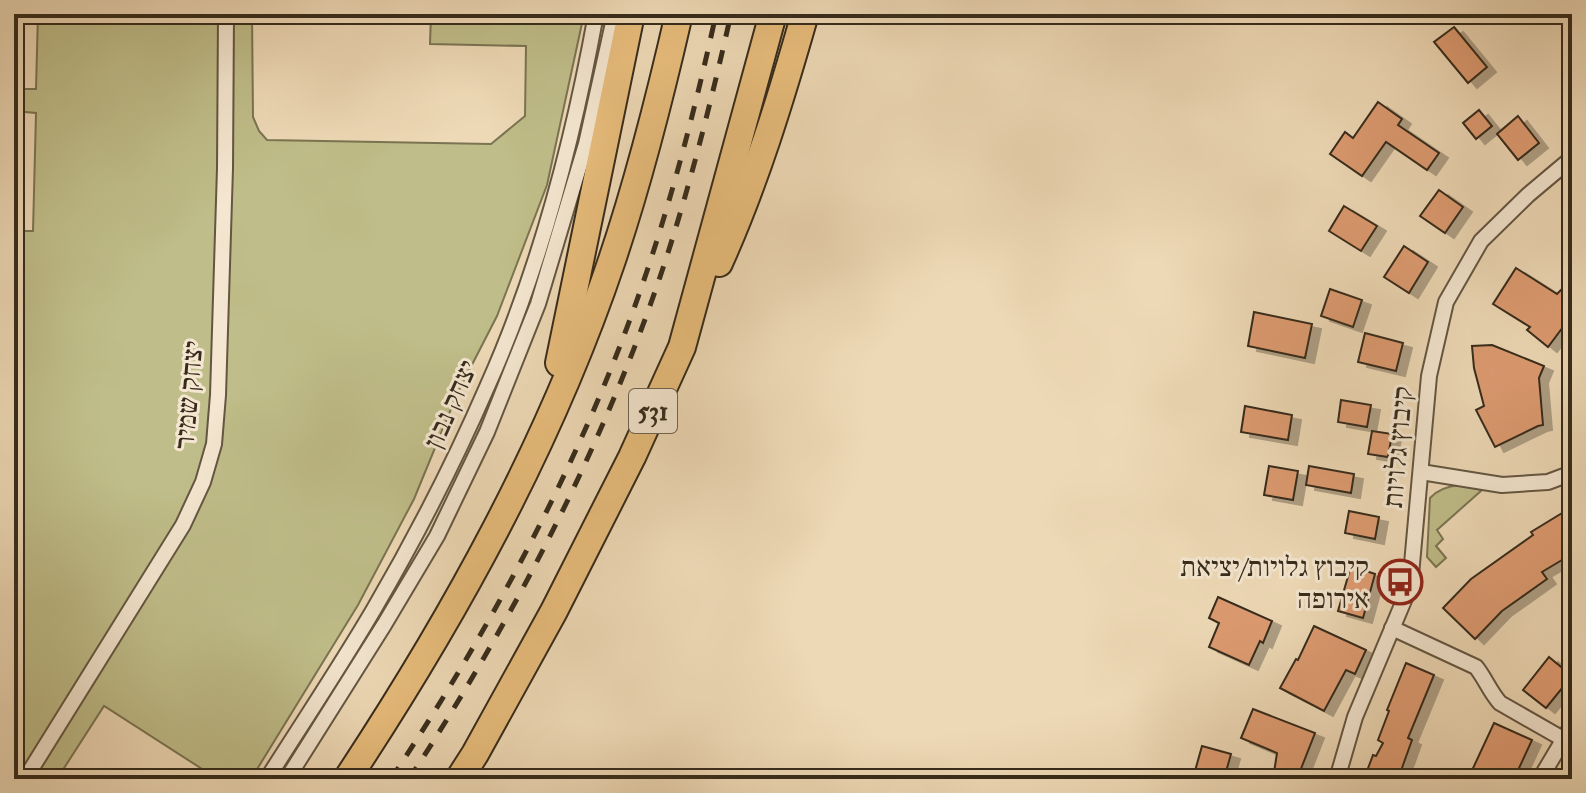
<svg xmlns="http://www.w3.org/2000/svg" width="1586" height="793" viewBox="0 0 1586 793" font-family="'IM FELL Double Pica','Frank Ruhl Libre',serif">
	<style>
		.green { fill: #bfbd89; stroke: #7a7452; stroke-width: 2 }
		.building { fill: #de9b71; stroke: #362b1b; stroke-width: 2; filter: url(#shadow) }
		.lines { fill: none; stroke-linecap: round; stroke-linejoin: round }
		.minor-casing { stroke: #645642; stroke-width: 18 }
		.motorway-casing { stroke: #362b1b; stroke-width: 30 }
		.minor { stroke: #f4e6d0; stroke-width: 14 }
		.motorway { stroke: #e7bc7b; stroke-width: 26 }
		.rail { stroke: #362b1b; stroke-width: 5; stroke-dasharray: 14 14; stroke-linecap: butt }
		.labels { text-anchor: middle; stroke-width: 6; stroke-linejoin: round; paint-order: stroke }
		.shield { fill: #f4e6d0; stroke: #6f6351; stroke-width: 2 }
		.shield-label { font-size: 26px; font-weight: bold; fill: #362b1b }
		.street-label { font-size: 28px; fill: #362b1b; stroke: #f4e6d0 }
		.poi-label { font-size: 28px; fill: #362b1b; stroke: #f4e6d0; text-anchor: end }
	</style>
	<defs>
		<filter id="shadow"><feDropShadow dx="9" dy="5" stdDeviation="0" flood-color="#0004"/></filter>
	</defs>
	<rect width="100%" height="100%" fill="#eed9b6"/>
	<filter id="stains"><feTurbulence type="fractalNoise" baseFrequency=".0025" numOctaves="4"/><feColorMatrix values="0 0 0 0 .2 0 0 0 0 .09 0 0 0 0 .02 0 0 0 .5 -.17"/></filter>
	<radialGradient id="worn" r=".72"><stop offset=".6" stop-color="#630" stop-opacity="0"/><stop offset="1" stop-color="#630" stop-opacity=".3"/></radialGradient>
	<!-- green -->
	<g class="green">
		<path d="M38 14H252L253 117 259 131 267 140 491 144 525 116 526 46 430 44 431 14H584L547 185 497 316 458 392 414 499 358 605 251 779H212L213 776 104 706 57 779H14V231H33L36 113 14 111V89H36Z"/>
		<path d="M1460 485 1482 490 1437 530 1443 539 1436 546 1446 558 1436 567 1427 557 1430 498C1438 489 1449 486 1460 485Z"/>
	</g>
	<!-- building -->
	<g class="building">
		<path d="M1454 27 1487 67 1468 83 1434 42Z"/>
		<path d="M1378 102 1402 119 1398 125 1439 153 1427 170 1386 142 1362 176 1330 154 1345 132 1353 138Z"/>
		<path d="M1479 110 1492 126 1476 139 1463 123Z"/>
		<path d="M1518 116 1539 143 1518 160 1497 134Z"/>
		<path d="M1439 190 1463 207 1445 233 1420 216Z"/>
		<path d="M1344 206 1377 226 1361 251 1329 231Z"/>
		<path d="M1404 246 1428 262 1409 293 1384 277Z"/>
		<path d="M1516 268 1557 294 1572 279V315L1548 347 1527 330 1530 327 1493 304Z"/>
		<path d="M1330 289 1362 300 1353 327 1321 316Z"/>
		<path d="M1254 312 1312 324 1305 358 1248 346Z"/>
		<path d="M1365 333 1403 343 1396 371 1358 362Z"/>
		<path d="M1492 345 1544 366 1539 378 1543 425 1538 426 1495 447 1476 410 1484 406 1474 368 1472 346Z"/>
		<path d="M1341 400 1371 405 1367 427 1338 422Z"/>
		<path d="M1245 406 1292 415 1288 440 1241 432Z"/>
		<path d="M1372 431 1392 434 1388 457 1368 454Z"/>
		<path d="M1269 466 1298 471 1293 500 1264 495Z"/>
		<path d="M1309 466 1354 474 1351 493 1306 485Z"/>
		<path d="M1572 507V554L1542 572 1547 579 1502 611 1475 639 1443 608 1471 579 1533 535 1531 532Z"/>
		<path d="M1349 511 1379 517 1375 539 1345 533Z"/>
		<path d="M1351 566 1375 574 1363 618 1338 611Z"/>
		<path d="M1218 597 1272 621 1263 643 1260 641 1249 665 1209 647 1219 623 1209 618Z"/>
		<path d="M1314 626 1366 650 1355 674 1346 670 1324 711 1280 688 1296 659 1298 660Z"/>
		<path d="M1549 657 1572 676 1546 708 1523 690Z"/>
		<path d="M1406 663 1434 675 1408 738 1412 740 1398 779H1388L1367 771 1373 755 1376 756 1383 743 1378 740 1389 711 1387 710Z"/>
		<path d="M1253 709 1315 733 1297 779H1273L1277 753 1241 738Z"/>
		<path d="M1494 723 1532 740 1514 779H1468Z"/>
		<path d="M1202 746 1231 754 1224 779 1195 771Z"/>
	</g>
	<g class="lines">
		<!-- minor casing -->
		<g class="minor-casing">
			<g id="minor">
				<path d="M1421 472 1502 485 1548 482 1572 473"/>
				<path d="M1392 628 1476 667C1485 678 1490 692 1500 703L1563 739"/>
				<path d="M25 779 183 525 203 482 214 444 218 395 225 168 226 14"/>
				<path d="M267 779C303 722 340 667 374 609 416 537 454 463 487 387 540 269 573 141 596 14"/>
				<path d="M287 779 384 625 437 536 487 432 538 304 586 144 615 14"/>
				<path d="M1337 779 1355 717 1410 586 1429 376 1446 302 1481 241 1528 195 1572 158"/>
				<path d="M1540 779 1572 725"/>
			</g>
		</g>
		<!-- motorway casing -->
		<g class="motorway-casing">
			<g id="motorway">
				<path d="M719 263C755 183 781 98 805 14"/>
				<path d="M559 363 631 14"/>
				<path d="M347 779C454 617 550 444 612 260 639 180 660 97 679 14"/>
				<path d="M459 779 475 754 554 611 632 457 682 347 773 14"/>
			</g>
		</g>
		<!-- minor -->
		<use href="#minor" class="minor"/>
		<!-- motorway -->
		<use href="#motorway" class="motorway"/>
		<!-- rail -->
		<g class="rail">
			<path d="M391 779C494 624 588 448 647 271 675 187 697 101 716 14"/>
			<path d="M409 779C510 625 601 451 660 277 689 191 711 102 731 14"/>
		</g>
	</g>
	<!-- icons -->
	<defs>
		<g id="bus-ring" transform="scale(2.3)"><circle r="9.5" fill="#f4e6d0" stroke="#8f2418" stroke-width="1.5"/><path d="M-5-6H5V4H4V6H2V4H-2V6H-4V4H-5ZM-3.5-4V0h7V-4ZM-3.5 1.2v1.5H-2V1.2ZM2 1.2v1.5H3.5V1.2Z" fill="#8f2418"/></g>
	</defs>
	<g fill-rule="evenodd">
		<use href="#bus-ring" x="1400" y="582"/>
	</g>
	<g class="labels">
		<!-- shield labels -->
		<rect class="shield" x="629" y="389" width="48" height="44" rx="6"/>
		<g class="shield-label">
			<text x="653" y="420">531</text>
		</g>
		<!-- street labels -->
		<g class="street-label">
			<text transform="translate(188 395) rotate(-85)" y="10">יצחק שמיר</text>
			<text transform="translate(450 404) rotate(-66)" y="10">יצחק נבון</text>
			<text transform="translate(1397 447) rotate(-85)" y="10">קיבוץ גלויות</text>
		</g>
		<!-- poi labels -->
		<g class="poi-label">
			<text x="1369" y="576">קיבוץ גלויות/יציאת<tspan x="1369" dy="32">אירופה</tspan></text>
		</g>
	</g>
	<!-- margin -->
	<rect width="1586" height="793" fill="none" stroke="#eed9b6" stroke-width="48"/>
	<rect x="16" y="16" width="1554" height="761" fill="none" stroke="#362b1b" stroke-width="4"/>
	<rect x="24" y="24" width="1538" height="745" fill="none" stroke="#362b1b" stroke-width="2"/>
	<rect width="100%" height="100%" filter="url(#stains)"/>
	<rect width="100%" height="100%" fill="url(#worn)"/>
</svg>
